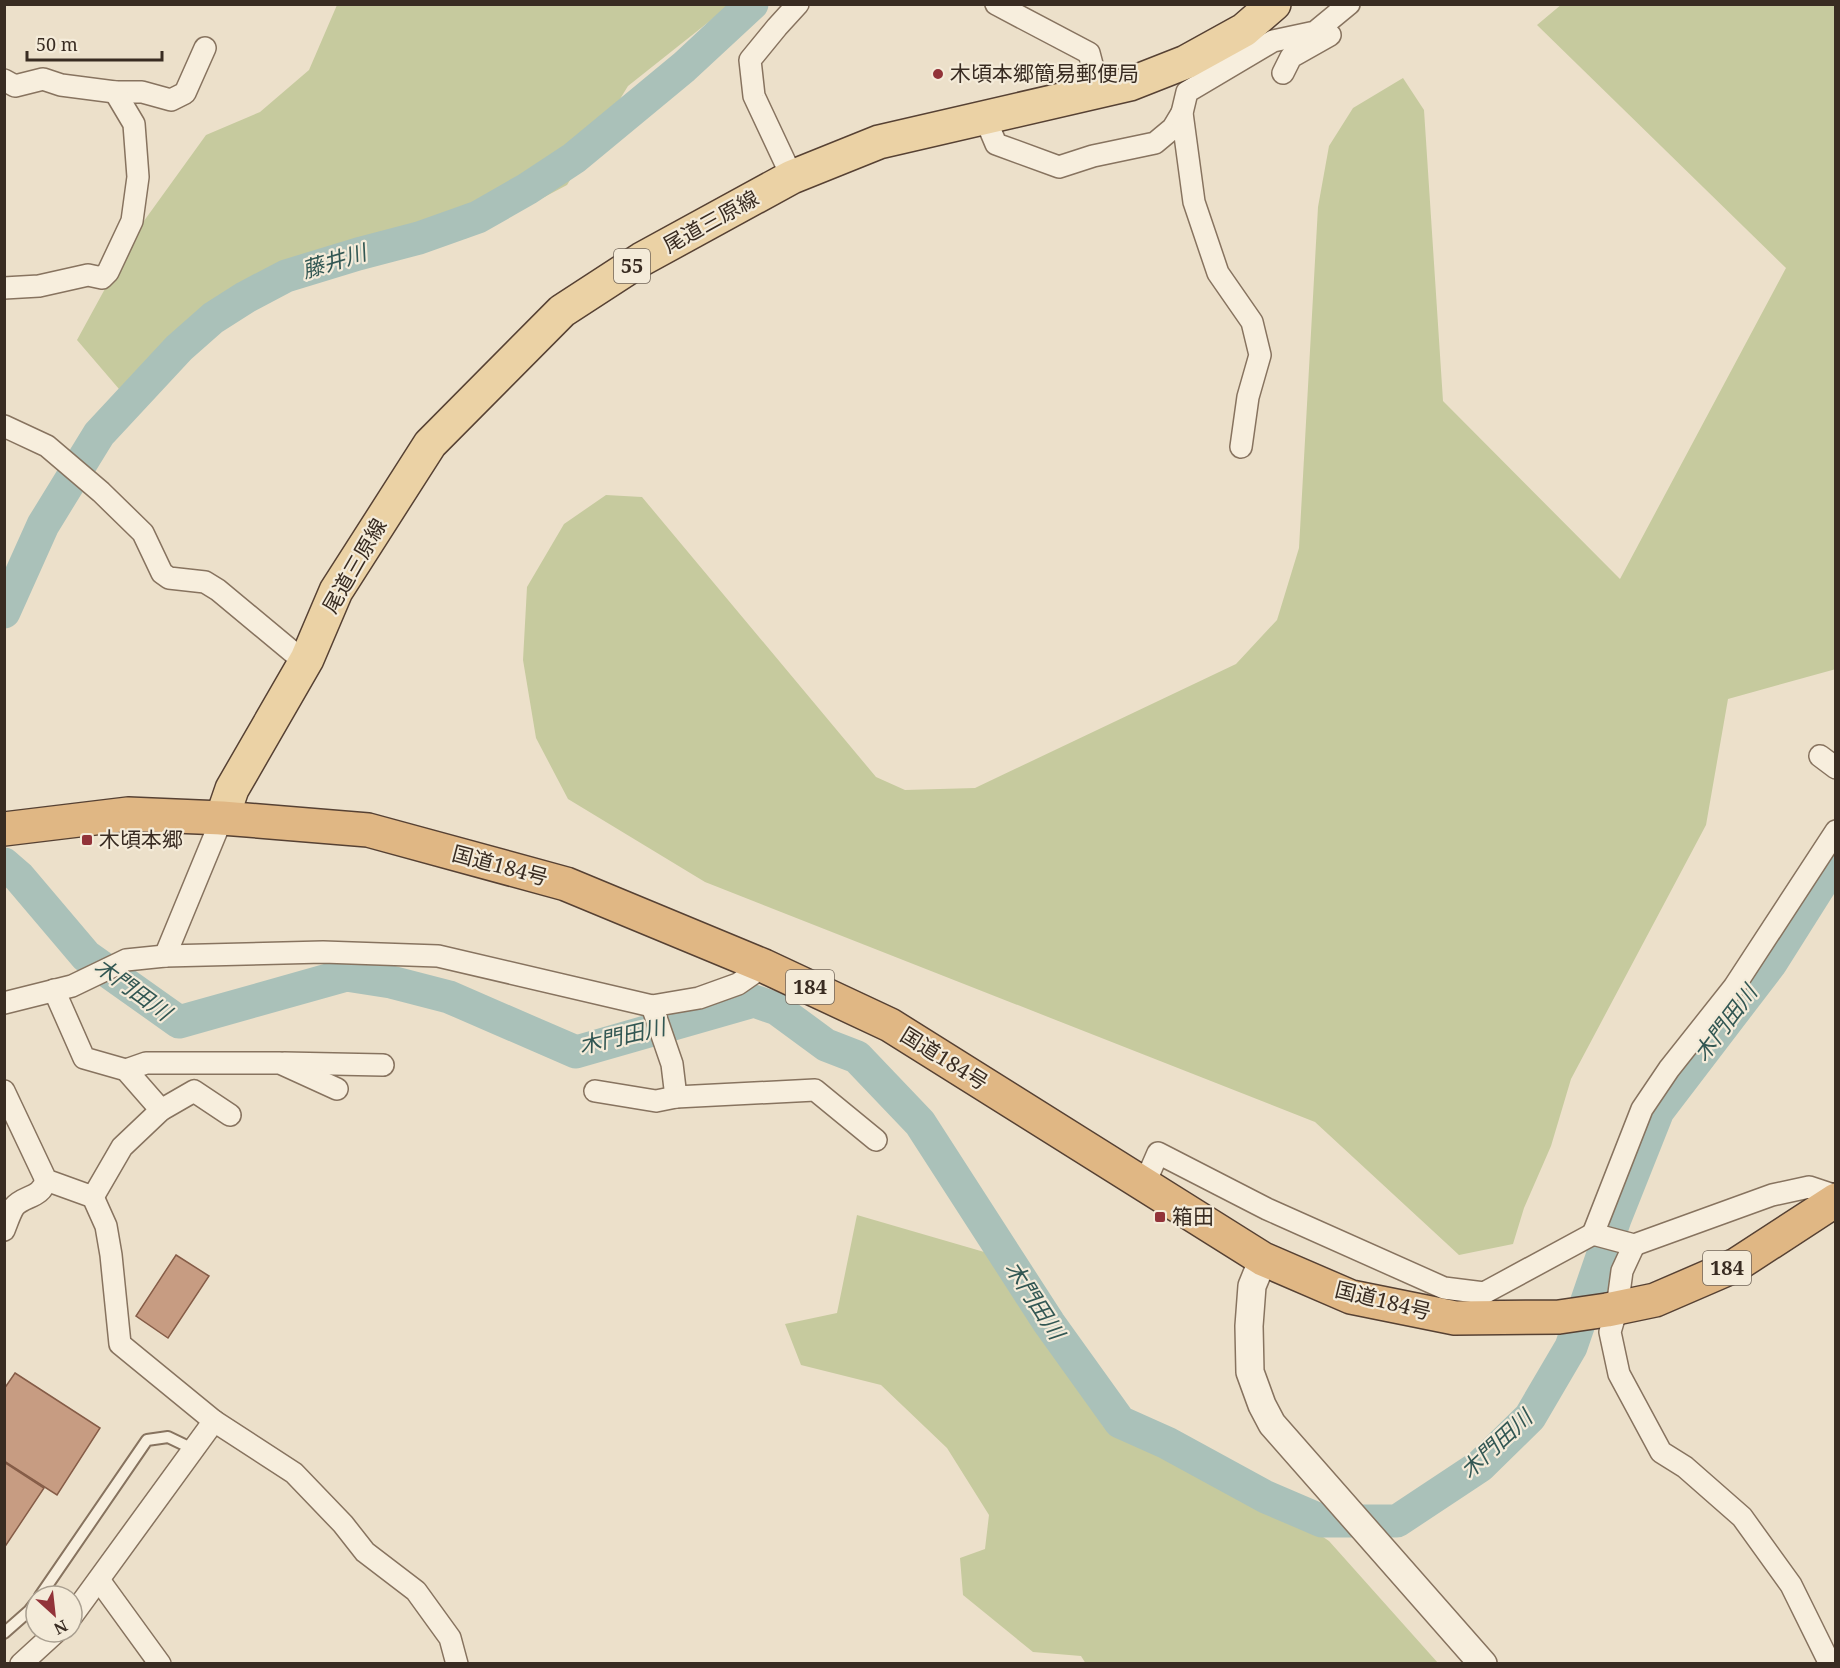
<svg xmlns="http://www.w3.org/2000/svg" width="1840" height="1668" viewBox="0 0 1840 1668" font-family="'Noto Serif','Noto Sans JP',serif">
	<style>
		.green { fill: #c6ca9e }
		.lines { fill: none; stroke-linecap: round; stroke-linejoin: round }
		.river { stroke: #aac1b9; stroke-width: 33 }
		.building { fill: #c79c82; stroke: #855c47; stroke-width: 1.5 }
		.service-casing { stroke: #87735f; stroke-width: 14 }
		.minor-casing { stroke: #87735f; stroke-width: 24 }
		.tertiary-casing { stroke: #87735f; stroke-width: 30 }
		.primary-casing { stroke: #564133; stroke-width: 36 }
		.trunk-casing { stroke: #564133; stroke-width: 36 }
		.service { stroke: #f7eedd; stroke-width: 10 }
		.minor { stroke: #f7eedd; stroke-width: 21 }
		.tertiary { stroke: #f7eedd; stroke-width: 27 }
		.primary { stroke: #ebd2a5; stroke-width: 33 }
		.trunk { stroke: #e0b784; stroke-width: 33 }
		.poi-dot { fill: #923339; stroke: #f4ebd9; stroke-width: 2 }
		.labels { text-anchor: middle; stroke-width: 4.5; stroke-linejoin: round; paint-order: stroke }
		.shield { fill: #f4ebd9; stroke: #716559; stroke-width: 1.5 }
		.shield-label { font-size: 20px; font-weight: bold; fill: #392c22 }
		.poi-label { font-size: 21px; fill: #392c22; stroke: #f4ebd9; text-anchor: start }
		.street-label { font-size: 21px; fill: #392c22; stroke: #f4ebd9 }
		.water-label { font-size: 22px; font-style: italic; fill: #325753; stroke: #f4ebd9 }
	</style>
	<rect width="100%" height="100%" fill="#ece0ca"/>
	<!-- green -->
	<g class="green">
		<path d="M1562 4 1835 5 1836 669 1728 699 1706 825 1571 1079 1551 1146 1524 1208 1513 1244 1459 1255 1315 1122 705 882 568 799 536 738 523 660 527 587 564 524 606 495 642 497 876 777 905 790 975 788 1236 664 1277 620 1299 548 1318 207 1329 146 1353 108 1403 78 1424 110 1443 401 1620 579 1786 268 1537 25Z"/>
		<path d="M337 5H730L628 86 567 185 467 238 301 282 197 315 125 396 77 340 136 232 206 135 260 112 309 70Z"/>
		<path d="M857 1215 998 1256 1103 1426 1228 1489 1286 1512 1329 1541 1438 1663 1086 1664 1081 1656 1033 1652 963 1595 960 1558 985 1549 989 1515 947 1448 881 1385 801 1365 785 1324 837 1313Z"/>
	</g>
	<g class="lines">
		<!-- river -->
		<g class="river">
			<path d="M4 612 43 525 99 434 179 348 213 318 246 297 286 276 358 254 419 238 478 217 527 189 574 158 684 67 752 4"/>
			<path d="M4 864 19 877 86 956 179 1022 346 975 391 982 449 997 576 1052 754 1001 777 1009 826 1045 857 1057 920 1123 1049 1323 1120 1422 1167 1443 1266 1497 1322 1521H1397L1480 1466 1530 1417 1571 1347 1615 1219 1658 1111 1771 963 1836 860"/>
		</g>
	</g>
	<!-- building -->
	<g class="building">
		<path d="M176 1255 209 1276 168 1338 136 1316Z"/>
		<path d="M15 1373 100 1428 57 1495 4 1461V1389Z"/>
		<path d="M4 1462 44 1488 4 1548Z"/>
	</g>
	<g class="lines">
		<!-- service casing -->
		<g class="service-casing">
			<g id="service">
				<path d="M40 1596 147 1440 168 1437 193 1449"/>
				<path d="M4 1633 29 1611 36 1602"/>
			</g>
		</g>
		<!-- minor casing -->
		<g class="minor-casing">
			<g id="minor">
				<path d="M996 4 1089 53 1099 91"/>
				<path d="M1283 73 1291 57 1330 35"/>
				<path d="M4 80 15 86 43 79 61 85 115 92H142L171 100 185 93 205 48"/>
				<path d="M985 118 996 144 1059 167 1093 156 1155 143 1173 128 1182 113"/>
				<path d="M792 177 754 96 750 60 777 27 798 4"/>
				<path d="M4 288 39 286 88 275 102 278 108 272 132 221 138 177 134 124 115 92"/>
				<path d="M4 426 47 446 101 492 143 533 162 573 169 578 205 582 218 590 295 654 307 659"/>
				<path d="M1241 447 1248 397 1260 355 1252 322 1218 273 1194 202 1182 113 1187 92 1273 41 1315 32 1349 4"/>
				<path d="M1820 756 1836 768"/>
				<path d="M165 956 222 818"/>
				<path d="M54 990 84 1058 126 1070 161 1110"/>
				<path d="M4 1003 72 986 126 960 165 956 323 952 438 956 652 1006 699 998 738 984 764 966"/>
				<path d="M652 1006 672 1064 676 1097"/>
				<path d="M284 1063 383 1065"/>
				<path d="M126 1070 146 1063H280L337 1089"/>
				<path d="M4 1091 46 1180 93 1197 106 1226 111 1255 120 1344 214 1421 294 1473 343 1524 365 1552 416 1591 450 1638 457 1664"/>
				<path d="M595 1091 656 1101 676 1097 815 1090 876 1140"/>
				<path d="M1144 1185 1158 1153 1267 1209 1444 1288 1484 1293 1593 1234 1634 1245 1772 1195 1809 1187 1836 1196"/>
				<path d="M93 1197 122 1147 161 1110 194 1091 230 1115"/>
				<path d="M4 1230C7 1223 10 1213 14 1207 24 1195 41 1199 46 1180"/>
				<path d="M1593 1234 1642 1109 1669 1069 1734 987 1836 831"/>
				<path d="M1634 1245 1622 1271 1617 1308 1610 1332 1619 1374 1661 1452 1685 1467 1742 1517 1791 1585 1830 1664"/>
				<path d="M99 1580 160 1664"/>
				<path d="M72 1616 214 1421"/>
				<path d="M21 1664 56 1632"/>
			</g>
		</g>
		<!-- tertiary casing -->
		<g class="tertiary-casing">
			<path id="tertiary" d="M1263 1259 1252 1286 1249 1326 1250 1372 1262 1405 1272 1424 1483 1664"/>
		</g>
		<!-- primary casing -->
		<g class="primary-casing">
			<path id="primary" d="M222 818 232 789 307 659 336 591 430 444 562 311 642 259 792 177 879 142 1130 84 1186 62 1244 30 1274 4"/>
		</g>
		<!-- trunk casing -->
		<g class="trunk-casing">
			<path id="trunk" d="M4 829 128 814 222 818 368 830 566 884 764 966 890 1025 1263 1259 1351 1297 1455 1318 1559 1317 1607 1310 1655 1300 1736 1265 1836 1200"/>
		</g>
		<!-- service -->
		<use href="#service" class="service"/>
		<!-- minor -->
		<use href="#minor" class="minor"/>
		<!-- tertiary -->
		<use href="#tertiary" class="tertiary"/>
		<!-- primary -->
		<use href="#primary" class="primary"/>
		<!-- trunk -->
		<use href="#trunk" class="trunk"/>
	</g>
	<!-- markers -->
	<g class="poi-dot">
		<circle cx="938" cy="74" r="6"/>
		<rect x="81" y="834" width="12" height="12" rx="3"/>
		<rect x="1154" y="1211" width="12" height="12" rx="3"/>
	</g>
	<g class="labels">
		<!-- shield labels -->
		<g class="shield">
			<rect x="614" y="249" width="36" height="34" rx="4.5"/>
			<rect x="786" y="970" width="48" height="34" rx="4.5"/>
			<rect x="1703" y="1251" width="48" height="34" rx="4.5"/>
		</g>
		<g class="shield-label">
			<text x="632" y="273">55</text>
			<text x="810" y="994">184</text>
			<text x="1727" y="1275">184</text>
		</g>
		<!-- poi labels -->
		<g class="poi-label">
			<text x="950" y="81">木頃本郷簡易郵便局</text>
			<text x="99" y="847">木頃本郷</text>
			<text x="1172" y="1224">箱田</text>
		</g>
		<!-- street labels -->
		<g class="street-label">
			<text transform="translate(711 222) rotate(-29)" y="7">尾道三原線</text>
			<text transform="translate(355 566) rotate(-60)" y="7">尾道三原線</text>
			<text transform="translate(500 866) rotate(15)" y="7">国道184号</text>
			<text transform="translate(944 1059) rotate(32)" y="7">国道184号</text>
			<text transform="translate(1383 1301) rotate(14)" y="7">国道184号</text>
		</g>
		<!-- water labels -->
		<g class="water-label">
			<text transform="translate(334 261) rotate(-17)" y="8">藤井川</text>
			<text transform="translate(133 989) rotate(36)" y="8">木門田川</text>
			<text transform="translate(1725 1023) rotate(-53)" y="8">木門田川</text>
			<text transform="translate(622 1036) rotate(-13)" y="8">木門田川</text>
			<text transform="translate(1035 1300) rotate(57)" y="8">木門田川</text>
			<text transform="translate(1496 1444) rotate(-43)" y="8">木門田川</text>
		</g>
	</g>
	<!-- border -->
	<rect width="1840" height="1668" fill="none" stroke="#392c22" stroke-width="12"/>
	<!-- north arrow -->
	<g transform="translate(54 1614) rotate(153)"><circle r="28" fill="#f4ebd9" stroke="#a99f90" stroke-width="1.5"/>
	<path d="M0-4.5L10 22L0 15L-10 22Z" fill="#923339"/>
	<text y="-9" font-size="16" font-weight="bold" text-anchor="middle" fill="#392c22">N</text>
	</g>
	<!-- scale -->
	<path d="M27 51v9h135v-9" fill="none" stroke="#392c22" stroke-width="3"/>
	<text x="36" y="51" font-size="18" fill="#392c22" stroke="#f4ebd9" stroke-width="4.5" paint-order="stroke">50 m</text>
</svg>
